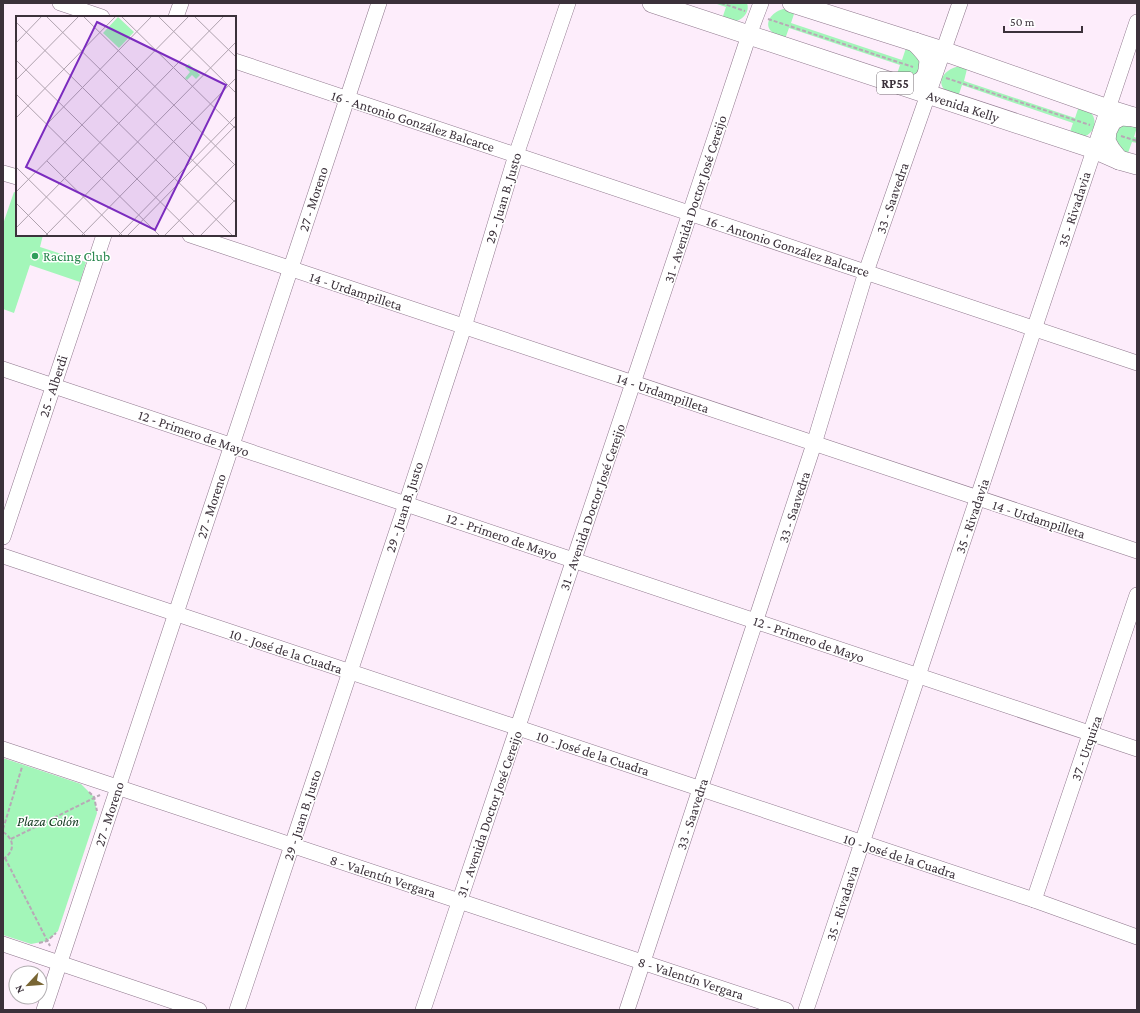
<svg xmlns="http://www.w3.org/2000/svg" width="1140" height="1013" viewBox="0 0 1140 1013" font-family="'Crimson Pro',serif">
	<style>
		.green { fill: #a3f6b9 }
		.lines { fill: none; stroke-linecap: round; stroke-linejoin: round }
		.minor-casing { stroke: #8e778c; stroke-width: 16 }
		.major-casing { stroke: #8e778c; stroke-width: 20 }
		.path { stroke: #b7a9b6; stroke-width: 2; stroke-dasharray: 4 2; stroke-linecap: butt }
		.minor { stroke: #fff; stroke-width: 15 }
		.major { stroke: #fff; stroke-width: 19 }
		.leisure-dot { fill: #2e9e5b; stroke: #fff; stroke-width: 1.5 }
		.labels { text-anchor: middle; stroke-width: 3; stroke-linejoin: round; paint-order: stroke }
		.shield { fill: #fff; stroke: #766f75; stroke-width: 1 }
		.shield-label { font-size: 13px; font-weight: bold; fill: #3b313a }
		.street-label { font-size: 14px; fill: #3b313a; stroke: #fff }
		.leisure-label { font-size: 14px; fill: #27864d; stroke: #fff; text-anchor: start }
		.park-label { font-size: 14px; font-style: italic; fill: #10371d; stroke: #fff }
		.inset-road { fill: none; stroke: #afa2ae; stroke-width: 1 }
		.view { fill: #7b2cbf; fill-opacity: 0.15; stroke: #7b2cbf; stroke-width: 2 }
		.inset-edge { fill: none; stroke: #3b313a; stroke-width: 2 }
	</style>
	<rect width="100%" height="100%" fill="#fdedfb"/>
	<!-- green -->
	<g class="green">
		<path d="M714 3H747C750 11 744 19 736 21 732 22 727 20 722 19L726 7Z"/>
		<path d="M783 9H788L795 11 791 23 902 60 906 48C918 52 918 58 922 69L913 78 896 77 900 65 789 28 785 39C781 38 776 36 773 33 762 24 772 12 783 9Z"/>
		<path d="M956 67H961L967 69 964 81 1075 118 1079 106C1082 108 1087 110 1090 112 1099 120 1094 135 1082 137 1078 137 1073 135 1069 135L1073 123 962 85 958 97C954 95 949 94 946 91 935 82 945 70 956 67Z"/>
		<path d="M1121 124 1137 127 1134 137 1137 138V143L1132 142 1128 153C1115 149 1116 144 1112 132Z"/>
		<path d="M14 192 17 193V235H43L40 247 86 262 80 282 30 265 14 313 3 309V224Z"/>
		<path d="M3 758 81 784 94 797 97 813 58 931 47 941 31 944 3 935Z"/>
	</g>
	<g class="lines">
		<!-- minor casing -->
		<g class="minor-casing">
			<g id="minor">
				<path d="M60 3 102 17"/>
				<path d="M176 17 181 3"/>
				<path d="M235 61 1137 363"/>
				<path d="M3 173 17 177"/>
				<path d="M190 235 1137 551"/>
				<path d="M3 369 1137 749"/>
				<path d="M3 537 104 235"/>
				<path d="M3 556 1034 900 1137 937"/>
				<path d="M3 749 786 1010"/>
				<path d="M1034 900 1137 595"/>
				<path d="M3 944 199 1010"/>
				<path d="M44 1010 379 3"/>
				<path d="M237 1010 406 504 464 327 516 155 568 3"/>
				<path d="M423 1010 690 213 749 35 761 3"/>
				<path d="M627 1010 814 444 866 272 960 3"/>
				<path d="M806 1010 1137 22"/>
			</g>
		</g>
		<!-- major casing -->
		<g class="major-casing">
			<g id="major">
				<path d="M652 3 1094 149 1119 160 1137 165"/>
				<path d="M792 3 943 51 1108 109 1137 118"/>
				<path d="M901 85C914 85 925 85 928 70 928 67 929 63 929 60 927 54 920 47 915 42"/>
				<path d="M1119 160 1111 150 1106 141 1107 131 1112 121 1121 116 1134 117"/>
			</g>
		</g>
		<!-- path -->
		<g class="path">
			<path d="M721 3 745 11"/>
			<path d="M768 19 913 67"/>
			<path d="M946 78 1090 125"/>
			<path d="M1121 136 1137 141"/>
			<path d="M89 792 94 797 97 811"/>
			<path d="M3 829 22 767"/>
			<path d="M3 832C15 839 15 852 3 859"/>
			<path d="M11 839 100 795"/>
			<path d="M5 858 50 946"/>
			<path d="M39 943 47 941 56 933"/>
		</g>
		<!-- minor -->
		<use href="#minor" class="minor"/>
		<!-- major -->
		<use href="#major" class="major"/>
	</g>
	<!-- markers -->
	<circle class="leisure-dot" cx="35" cy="256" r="4"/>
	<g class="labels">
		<!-- shield labels -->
		<rect class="shield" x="877" y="72" width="36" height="22" rx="3"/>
		<g class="shield-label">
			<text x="895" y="88">RP55</text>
		</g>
		<!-- street labels -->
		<g class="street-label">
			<text transform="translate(963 106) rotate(18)" y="5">Avenida Kelly</text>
			<text transform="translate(413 121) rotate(18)" y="5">16 - Antonio González Balcarce</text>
			<text transform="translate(503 198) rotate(-73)" y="5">29 - Juan B. Justo</text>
			<text transform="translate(892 198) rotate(-71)" y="5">33 - Saavedra</text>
			<text transform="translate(313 199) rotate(-72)" y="5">27 - Moreno</text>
			<text transform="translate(695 199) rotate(-72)" y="5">31 - Avenida Doctor José Cereijo</text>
			<text transform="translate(1074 209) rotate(-72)" y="5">35 - Rivadavia</text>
			<text transform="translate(788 246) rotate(18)" y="5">16 - Antonio González Balcarce</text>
			<text transform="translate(356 291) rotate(18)" y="5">14 - Urdampilleta</text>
			<text transform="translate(53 386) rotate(-72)" y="5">25 - Alberdi</text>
			<text transform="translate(663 393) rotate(19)" y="5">14 - Urdampilleta</text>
			<text transform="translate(194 433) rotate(19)" y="5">12 - Primero de Mayo</text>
			<text transform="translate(211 506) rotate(-72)" y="5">27 - Moreno</text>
			<text transform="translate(404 507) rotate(-72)" y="5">29 - Juan B. Justo</text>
			<text transform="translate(592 507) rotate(-71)" y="5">31 - Avenida Doctor José Cereijo</text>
			<text transform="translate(794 507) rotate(-72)" y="5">33 - Saavedra</text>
			<text transform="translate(972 516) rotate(-71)" y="5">35 - Rivadavia</text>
			<text transform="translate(1039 519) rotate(18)" y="5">14 - Urdampilleta</text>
			<text transform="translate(502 536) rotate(19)" y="5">12 - Primero de Mayo</text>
			<text transform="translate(809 639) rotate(19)" y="5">12 - Primero de Mayo</text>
			<text transform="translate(286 651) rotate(18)" y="5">10 - José de la Cuadra</text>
			<text transform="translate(1086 748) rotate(-71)" y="5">37 - Urquiza</text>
			<text transform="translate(593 753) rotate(18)" y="5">10 - José de la Cuadra</text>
			<text transform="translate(109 814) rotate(-72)" y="5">27 - Moreno</text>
			<text transform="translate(489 814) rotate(-71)" y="5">31 - Avenida Doctor José Cereijo</text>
			<text transform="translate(692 814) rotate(-72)" y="5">33 - Saavedra</text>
			<text transform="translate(302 815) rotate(-72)" y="5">29 - Juan B. Justo</text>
			<text transform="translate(900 856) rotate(18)" y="5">10 - José de la Cuadra</text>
			<text transform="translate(383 876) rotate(18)" y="5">8 - Valentín Vergara</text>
			<text transform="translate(842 903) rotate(-72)" y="5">35 - Rivadavia</text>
			<text transform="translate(691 978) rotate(18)" y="5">8 - Valentín Vergara</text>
		</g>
		<!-- leisure labels -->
		<g class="leisure-label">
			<text x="43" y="261">Racing Club</text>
		</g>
		<!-- park labels -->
		<g class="park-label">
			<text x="48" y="826">Plaza Colón</text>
		</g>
	</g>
	<!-- overview -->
	<g transform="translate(16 16)">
		<rect width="220" height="220" fill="#fdedfb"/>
		<path d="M102 1 118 16 103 32 87 17ZM173 48 184 59 180 63 176 59 171 64 169 62 174 56 169 51Z" fill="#a3f6b9"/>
		<path class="inset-road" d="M30 0 220 187M67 0 220 150M105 0 220 113M142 0 220 77M178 0 220 41M0 6 217 220M0 27 26 0M0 44 179 220M0 64 63 0M0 78 144 220M0 102 100 0M31 108 136 0M31 145 107 220M0 151 70 220M0 176 173 0M0 187 33 220M0 212 208 0M29 220 220 26M65 220 220 62M102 220 220 100M111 220 220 109M148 220 220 147M184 220 220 183"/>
		<path class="view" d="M81 6 210 69 139 214 10 151Z"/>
		<rect width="220" height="220" class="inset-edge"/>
	</g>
	<!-- border -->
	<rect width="1140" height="1013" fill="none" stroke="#3b313a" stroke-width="8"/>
	<!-- north arrow -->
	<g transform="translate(28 985) rotate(244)"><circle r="19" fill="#ffffff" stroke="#b1adb0"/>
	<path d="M0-3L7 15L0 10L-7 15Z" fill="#796634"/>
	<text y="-6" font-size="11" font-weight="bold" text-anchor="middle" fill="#3b313a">N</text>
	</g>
	<!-- scale -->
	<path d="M1004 26v6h78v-6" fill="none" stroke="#3b313a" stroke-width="2"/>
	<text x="1010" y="26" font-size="12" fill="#3b313a" stroke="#ffffff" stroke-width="3" paint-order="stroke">50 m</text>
</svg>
